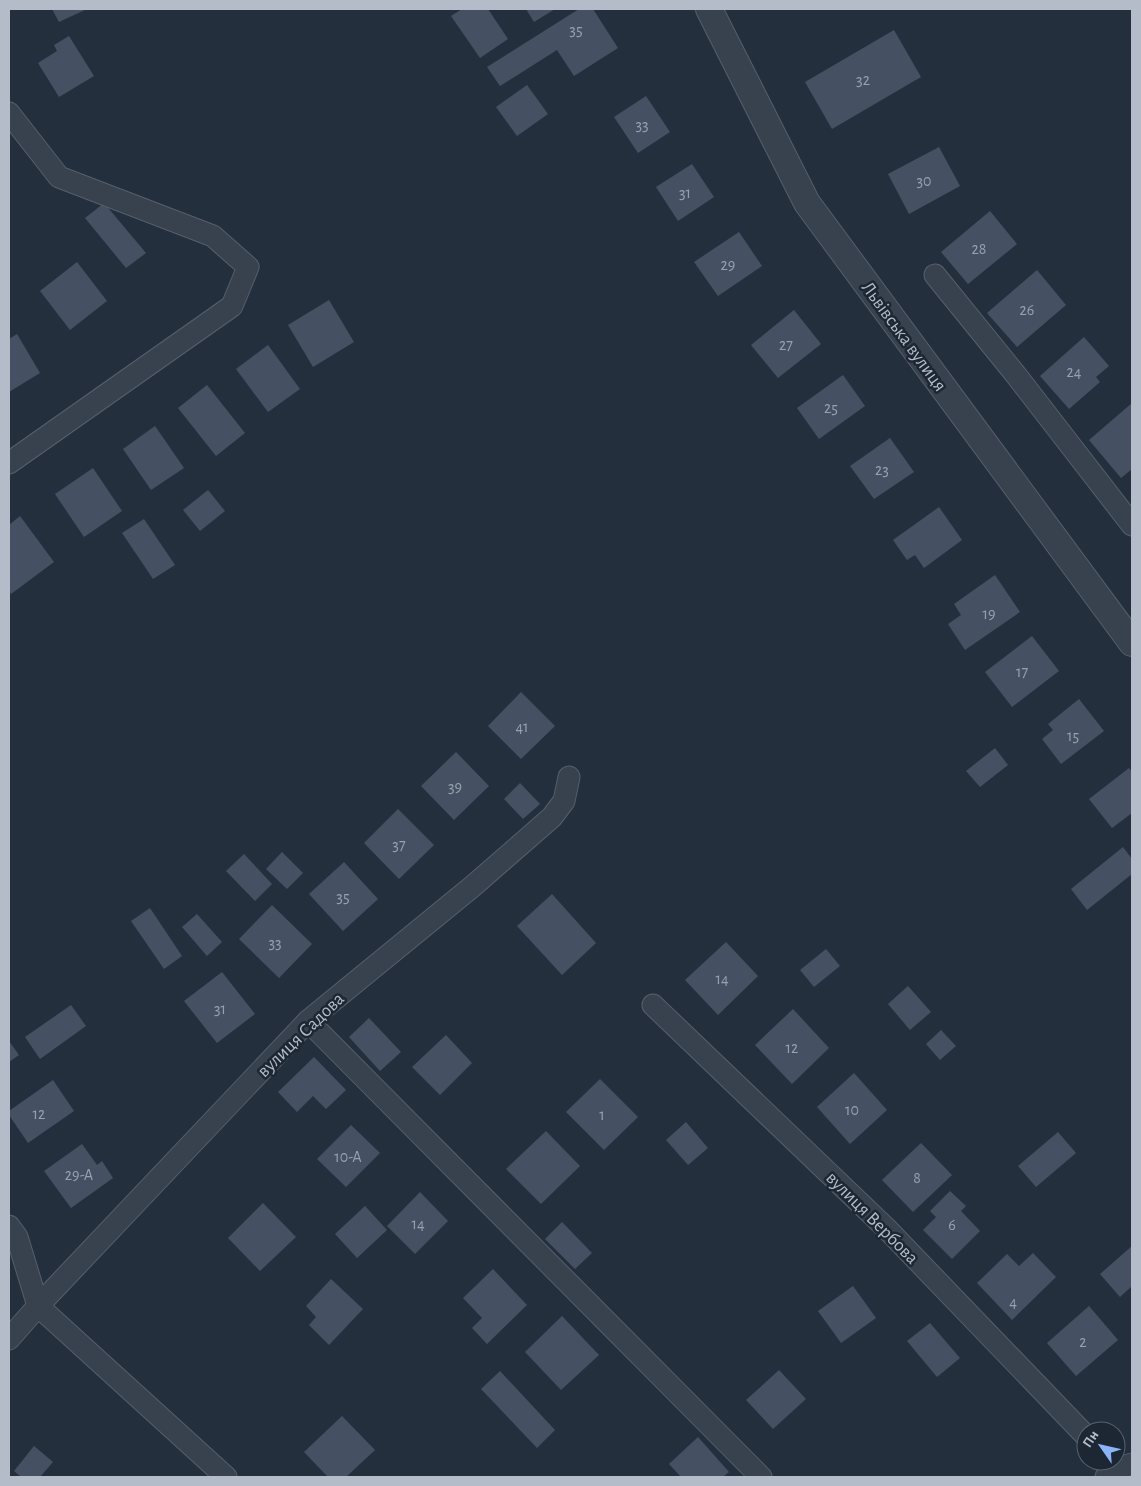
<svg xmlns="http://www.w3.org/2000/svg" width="1141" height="1486" viewBox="0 0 1141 1486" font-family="'Alegreya Sans',sans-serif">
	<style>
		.building { fill: #455162 }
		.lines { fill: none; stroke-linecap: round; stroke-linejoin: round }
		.minor-casing { stroke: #565f6c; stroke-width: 23 }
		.tertiary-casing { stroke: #565f6c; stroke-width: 28 }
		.minor { stroke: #38414e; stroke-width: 21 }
		.tertiary { stroke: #38414e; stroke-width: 26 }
		.labels { text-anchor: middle; stroke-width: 5; stroke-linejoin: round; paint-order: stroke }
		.number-label { font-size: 16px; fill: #98a1af }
		.street-label { font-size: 19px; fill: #b4bcc9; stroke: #1d2633 }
	</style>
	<rect width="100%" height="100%" fill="#242f3e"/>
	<!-- building -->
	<g class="building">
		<path d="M52 9H87L59 22Z"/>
		<path d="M462 9H488L508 39 480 58 451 16Z"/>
		<path d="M526 9H555L534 22Z"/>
		<path d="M579 9H593L618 48 574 76 557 50 500 86 487 67Z"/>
		<path d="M894 30 921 77 832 129 805 82Z"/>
		<path d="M69 36 94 76 59 97 38 63 57 51 54 45Z"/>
		<path d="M527 85 548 114 517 136 496 107Z"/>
		<path d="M646 96 670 132 638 153 614 117Z"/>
		<path d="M939 147 960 186 909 214 888 174Z"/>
		<path d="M692 164 714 197 678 221 656 187Z"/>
		<path d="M104 203 146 253 126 268 85 218Z"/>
		<path d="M990 211 1017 244 968 284 941 252Z"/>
		<path d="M739 232 762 266 718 296 694 262Z"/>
		<path d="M77 262 107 301 70 330 40 291Z"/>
		<path d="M1037 270 1066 305 1017 347 987 313Z"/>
		<path d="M329 300 354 342 313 367 288 325Z"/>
		<path d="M794 310 821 344 778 378 751 345Z"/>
		<path d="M17 334 40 373 9 392V339Z"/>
		<path d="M1084 337 1109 366 1096 377 1100 382 1069 409 1040 376Z"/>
		<path d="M268 345 300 389 268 412 236 369Z"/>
		<path d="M843 375 865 406 819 439 797 408Z"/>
		<path d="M207 385 245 433 216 456 178 408Z"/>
		<path d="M1132 403V469L1121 478 1089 440Z"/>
		<path d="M155 426 184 468 151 490 123 449Z"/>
		<path d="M890 438 914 472 874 499 850 466Z"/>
		<path d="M93 468 122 511 84 537 55 494Z"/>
		<path d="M208 490 225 511 200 531 183 510Z"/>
		<path d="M939 507 962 540 924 568 915 555 907 560 893 540Z"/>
		<path d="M20 516 54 562 11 594 9 590V525Z"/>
		<path d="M144 519 175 565 153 579 122 533Z"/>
		<path d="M995 575 1020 612 965 650 948 624 961 615 954 604Z"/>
		<path d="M1032 636 1059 671 1012 707 985 672Z"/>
		<path d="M521 692 555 726 521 759 488 726Z"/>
		<path d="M1079 699 1104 731 1061 764 1042 739 1053 730 1048 724Z"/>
		<path d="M995 748 1008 765 980 787 966 771Z"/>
		<path d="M456 752 489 786 454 820 421 786Z"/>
		<path d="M1129 768 1132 772V813L1112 828 1089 799Z"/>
		<path d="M520 783 540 804 523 819 504 799Z"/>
		<path d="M398 809 434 845 399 879 364 843Z"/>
		<path d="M1123 847 1132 859V874L1087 910 1071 889Z"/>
		<path d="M282 852 303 873 287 889 266 869Z"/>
		<path d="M244 854 272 884 255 901 226 871Z"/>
		<path d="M344 862 378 899 343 931 309 894Z"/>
		<path d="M552 894 596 943 562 975 517 926Z"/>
		<path d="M272 905 312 944 279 978 239 939Z"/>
		<path d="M150 908 182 956 164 969 131 921Z"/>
		<path d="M197 914 222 942 207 956 182 927Z"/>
		<path d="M726 942 758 976 718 1015 685 980Z"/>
		<path d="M826 949 840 966 814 987 800 970Z"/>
		<path d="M222 972 255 1014 217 1043 184 1001Z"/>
		<path d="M908 986 931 1012 910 1030 888 1004Z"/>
		<path d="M71 1005 86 1026 40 1059 25 1037Z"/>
		<path d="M793 1009 829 1048 792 1084 755 1045Z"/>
		<path d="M369 1018 401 1052 380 1071 349 1037Z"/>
		<path d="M941 1030 956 1046 940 1060 926 1044Z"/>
		<path d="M446 1035 472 1063 440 1095 412 1067Z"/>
		<path d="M9 1041 19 1055 9 1062Z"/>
		<path d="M314 1057 346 1090 326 1109 313 1096 297 1112 278 1092Z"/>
		<path d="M854 1073 887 1110 850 1144 817 1107Z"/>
		<path d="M600 1079 638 1117 604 1150 566 1112Z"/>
		<path d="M53 1080 74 1111 28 1143 9 1115V1111Z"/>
		<path d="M686 1122 708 1148 688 1165 666 1140Z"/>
		<path d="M351 1125 380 1153 346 1187 317 1159Z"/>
		<path d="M546 1131 580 1166 541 1204 506 1169Z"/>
		<path d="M1058 1132 1076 1153 1036 1187 1018 1166Z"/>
		<path d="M921 1143 952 1175 913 1212 882 1180Z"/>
		<path d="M82 1144 97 1165 102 1161 113 1178 71 1208 44 1171Z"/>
		<path d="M950 1191 966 1206 961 1211 980 1231 952 1259 923 1230 936 1217 930 1211Z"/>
		<path d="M420 1192 448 1221 415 1254 387 1226Z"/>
		<path d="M263 1203 296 1237 260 1271 228 1238Z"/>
		<path d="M365 1206 387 1230 357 1258 335 1234Z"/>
		<path d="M562 1222 592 1253 575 1269 545 1239Z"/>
		<path d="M1132 1246V1286L1120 1297 1100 1274Z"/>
		<path d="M1033 1253 1056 1277 1012 1320 977 1283 1007 1254 1019 1266Z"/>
		<path d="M493 1269 527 1305 487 1344 472 1328 482 1318 463 1298Z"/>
		<path d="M331 1279 363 1309 329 1345 309 1325 316 1317 306 1306Z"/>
		<path d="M853 1286 876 1318 841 1343 818 1311Z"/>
		<path d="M1089 1306 1118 1340 1076 1376 1047 1343Z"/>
		<path d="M562 1316 599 1355 561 1390 525 1352Z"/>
		<path d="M930 1323 960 1358 937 1377 907 1341Z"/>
		<path d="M779 1370 806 1399 773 1429 746 1400Z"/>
		<path d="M500 1371 555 1430 537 1448 481 1389Z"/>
		<path d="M342 1416 375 1450 346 1477H328L304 1452Z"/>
		<path d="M698 1437 729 1472 723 1477H681L669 1464Z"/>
		<path d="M34 1446 53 1462 40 1477H21L14 1471Z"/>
	</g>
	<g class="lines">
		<!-- minor casing -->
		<g class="minor-casing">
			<g id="minor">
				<path d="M9 113 59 177 213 236 248 267 232 306 9 463"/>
				<path d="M935 275 1016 375 1132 525"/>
				<path d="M653 1005 886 1228 1086 1436"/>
				<path d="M308 1021 761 1477"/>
				<path d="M9 1226 17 1237 38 1306 226 1477"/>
				<path d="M9 1339 38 1306 308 1021 473 886 552 817 564 801 569 777"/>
				<path d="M1106 1477 1117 1468 1132 1464"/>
			</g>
		</g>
		<!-- tertiary casing -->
		<g class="tertiary-casing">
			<path id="tertiary" d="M709 9 807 203 1132 643"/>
		</g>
		<!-- minor -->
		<use href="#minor" class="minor"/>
		<!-- tertiary -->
		<use href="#tertiary" class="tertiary"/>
	</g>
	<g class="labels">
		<!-- number labels -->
		<g class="number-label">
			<text x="576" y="35">35</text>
			<text x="863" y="85">32</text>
			<text x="642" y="130">33</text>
			<text x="924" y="186">30</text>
			<text x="685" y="198">31</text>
			<text x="979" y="254">28</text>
			<text x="728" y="270">29</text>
			<text x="1027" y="315">26</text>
			<text x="786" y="350">27</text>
			<text x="1074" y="377">24</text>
			<text x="831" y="413">25</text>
			<text x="882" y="475">23</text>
			<text x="989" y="619">19</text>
			<text x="1022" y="677">17</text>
			<text x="522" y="732">41</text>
			<text x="1073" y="741">15</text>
			<text x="455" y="792">39</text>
			<text x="399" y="850">37</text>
			<text x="343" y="902">35</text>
			<text x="275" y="948">33</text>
			<text x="722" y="984">14</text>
			<text x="220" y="1014">31</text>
			<text x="792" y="1053">12</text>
			<text x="852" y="1115">10</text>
			<text x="39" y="1119">12</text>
			<text x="602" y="1120">1</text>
			<text x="348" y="1162">10-А</text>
			<text x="79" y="1180">29-А</text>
			<text x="917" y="1183">8</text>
			<text x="418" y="1229">14</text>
			<text x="952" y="1230">6</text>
			<text x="1013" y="1307">4</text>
			<text x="1083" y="1347">2</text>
		</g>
		<!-- street labels -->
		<g class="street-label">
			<text transform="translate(905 336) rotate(54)" y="7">Львівська вулиця</text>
			<text transform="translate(300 1034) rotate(-44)" y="7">вулиця Садова</text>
			<text transform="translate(873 1217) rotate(45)" y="7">вулиця Вербова</text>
		</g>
	</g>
	<!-- border -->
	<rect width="1141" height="1486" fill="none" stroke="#b4bcc9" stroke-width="20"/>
	<!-- north arrow -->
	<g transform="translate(1101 1446) rotate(304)"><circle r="24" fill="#1d2633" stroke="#59626f"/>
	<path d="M0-4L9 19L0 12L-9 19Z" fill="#8ab4f8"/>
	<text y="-8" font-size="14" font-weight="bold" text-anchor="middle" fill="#b4bcc9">Пн</text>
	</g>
</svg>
